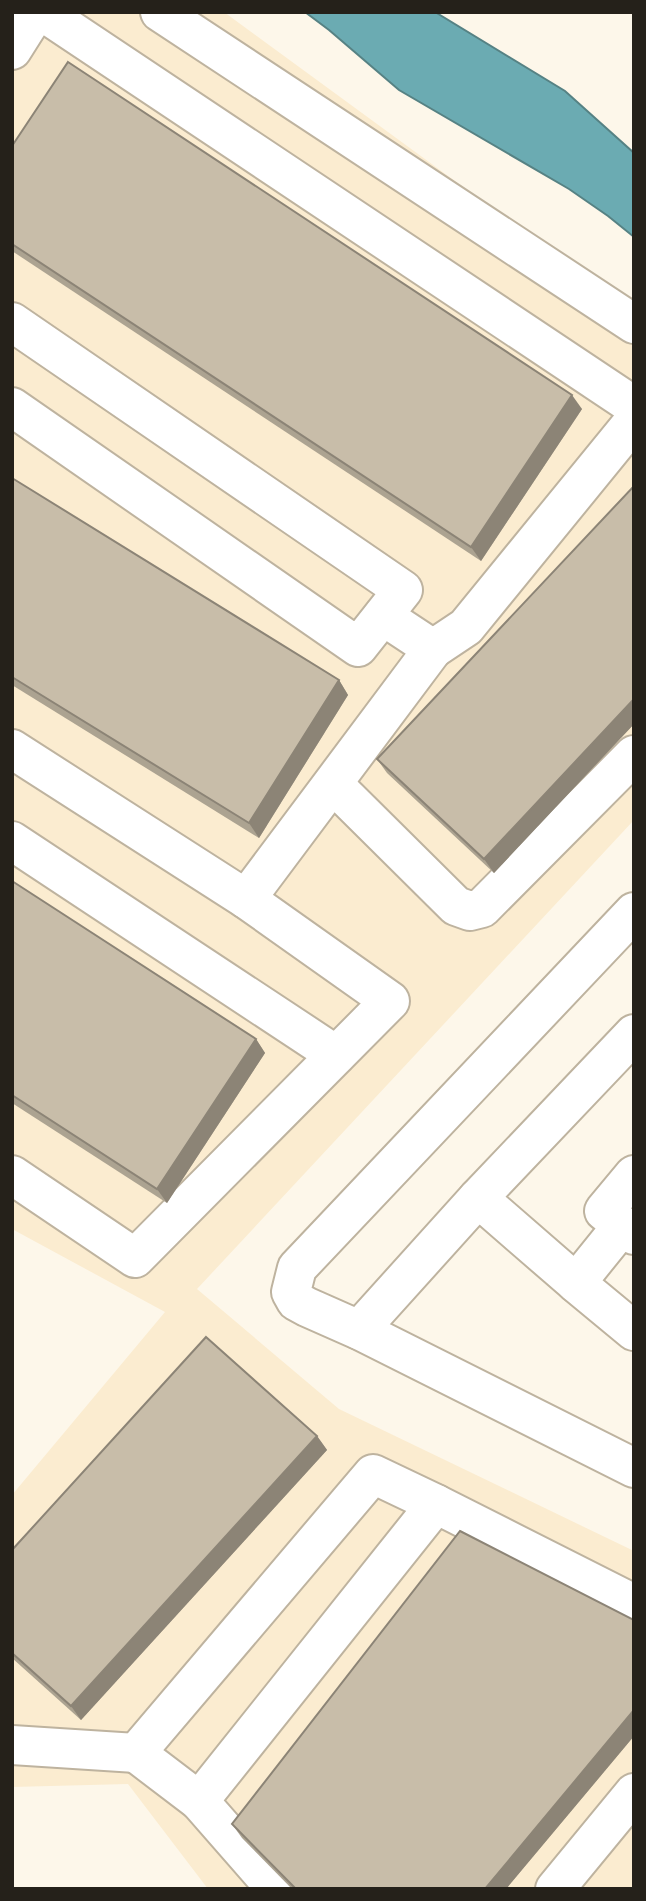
<svg xmlns="http://www.w3.org/2000/svg" width="646" height="1901" viewBox="0 0 646 1901" font-family="'PT Sans',sans-serif">
	<style>
		.built { fill: #fbecd0 }
		.water { fill: #6babb2; stroke: #568284; stroke-width: 2 }
		.lines { fill: none; stroke-linecap: round; stroke-linejoin: round }
		.minor-casing { stroke: #beb39f; stroke-width: 42 }
		.minor { stroke: #fff; stroke-width: 38 }
		.wall { fill: #aca391 }
		.shaded-wall { fill: #8c8476 }
		.building { fill: #c8bda9; stroke: #8c8476; stroke-width: 2 }
	</style>
	<rect width="100%" height="100%" fill="#fdf7ea"/>
	<!-- built -->
	<path class="built" d="M12 12H224L634 312V820L197 1289 339 1409 634 1551V1889H208L128 1784 12 1787V1495L165 1312 12 1229Z"/>
	<!-- water -->
	<path class="water" d="M305 12H435L565 91 634 153V237L608 216 569 189 399 90 329 30Z"/>
	<g class="lines">
		<!-- minor casing -->
		<g class="minor-casing">
			<g id="minor">
				<path d="M43 12 634 406"/>
				<path d="M160 12 634 324"/>
				<path d="M12 50 36 12"/>
				<path d="M12 322 403 590 358 647 12 407"/>
				<path d="M433 649 466 627 634 421"/>
				<path d="M12 749 246 899"/>
				<path d="M333 784 456 906 470 911 482 908 634 755"/>
				<path d="M12 841 336 1055"/>
				<path d="M634 912 297 1268 291 1292 296 1301 307 1307 359 1330 634 1468"/>
				<path d="M12 1175 135 1258 390 1001 246 899 433 649 383 616"/>
				<path d="M478 1198 634 1034"/>
				<path d="M622 1226 576 1283 634 1331"/>
				<path d="M634 1235 604 1211 634 1175"/>
				<path d="M359 1330 478 1198 576 1283"/>
				<path d="M12 1745 136 1753"/>
				<path d="M199 1801 136 1753 373 1474 436 1504"/>
				<path d="M276 1889 199 1801 436 1504 634 1604"/>
				<path d="M555 1889 634 1793"/>
			</g>
		</g>
		<!-- minor -->
		<use href="#minor" class="minor"/>
	</g>
	<!-- wall -->
	<g class="wall">
		<path d="M12 146 582 409 481 561 12 251Z"/>
		<path d="M12 478 339 680 348 695 259 838 12 685Z"/>
		<path d="M634 486V724L494 873 387 773 377 759Z"/>
		<path d="M12 881 256 1039 265 1053 167 1203 12 1103Z"/>
		<path d="M317 1436 327 1450 81 1720 12 1658V1550Z"/>
		<path d="M634 1736 506 1889H292L242 1838 232 1824Z"/>
	</g>
	<!-- shaded-wall -->
	<g class="shaded-wall">
		<path d="M572 395 582 409 481 561 471 547Z"/>
		<path d="M339 680 348 695 259 838 249 823Z"/>
		<path d="M634 699V724L494 873 484 859Z"/>
		<path d="M256 1039 265 1053 167 1203 157 1189Z"/>
		<path d="M317 1436 327 1450 81 1720 71 1706Z"/>
		<path d="M634 1710V1736L506 1889H485Z"/>
	</g>
	<!-- building -->
	<g class="building">
		<path d="M68 62 572 395 471 547 12 244V146Z"/>
		<path d="M12 478 339 680 249 823 12 677Z"/>
		<path d="M634 486V699L484 859 377 759Z"/>
		<path d="M12 881 256 1039 157 1189 12 1095Z"/>
		<path d="M206 1337 317 1436 71 1706 12 1653V1550Z"/>
		<path d="M460 1531 634 1620V1710L485 1889H296L232 1824Z"/>
	</g>
	<!-- border -->
	<rect width="646" height="1901" fill="none" stroke="#25211a" stroke-width="28"/>
</svg>
